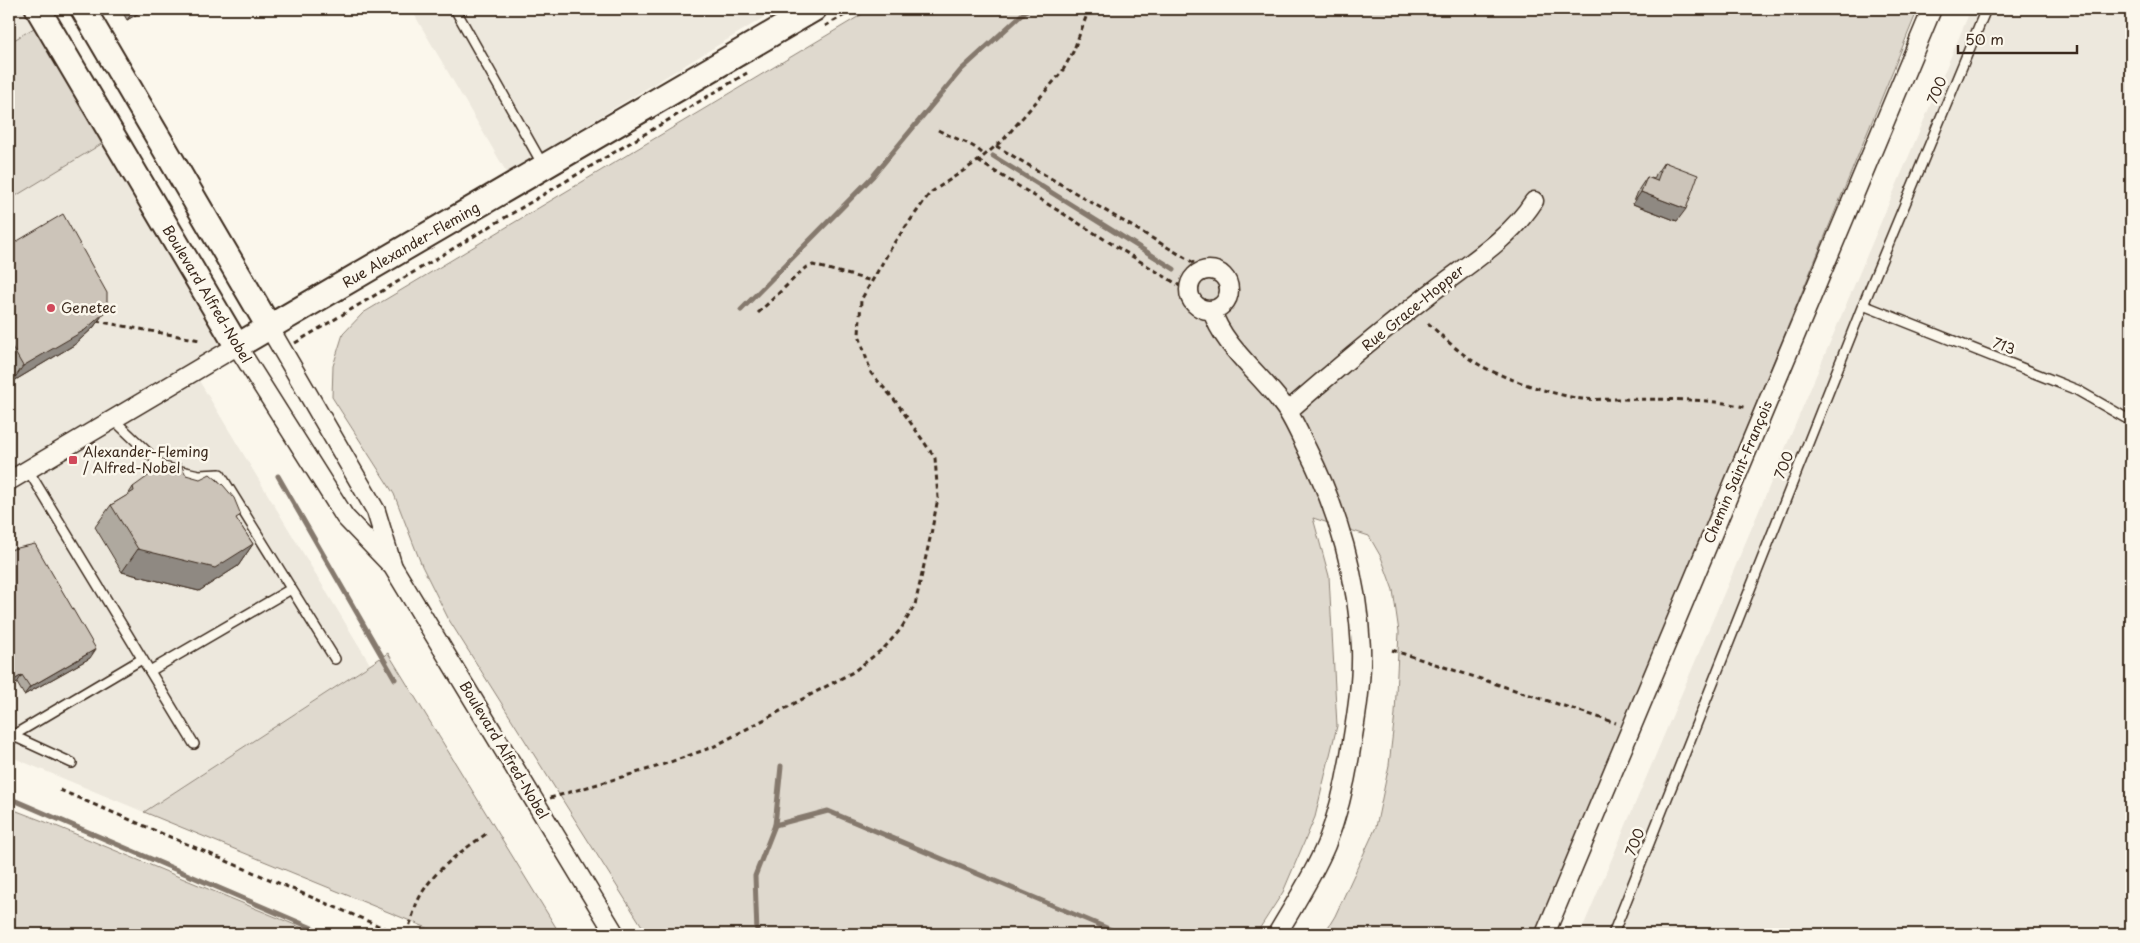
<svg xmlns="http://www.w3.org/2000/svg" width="2140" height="943" viewBox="0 0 2140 943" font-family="'Playpen Sans',sans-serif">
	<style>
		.built { fill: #ede8dd }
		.green { fill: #dfd9ce; stroke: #8d8276 }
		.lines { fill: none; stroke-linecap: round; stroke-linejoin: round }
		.stream { stroke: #85796d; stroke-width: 5 }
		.lane-casing { stroke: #3b2a1e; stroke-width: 12 }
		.street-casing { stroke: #3b2a1e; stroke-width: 21 }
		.secondary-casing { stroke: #3b2a1e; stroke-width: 28 }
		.path { stroke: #3b2a1e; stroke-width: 3; stroke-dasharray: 5 4; stroke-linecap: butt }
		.lane { stroke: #fbf7ec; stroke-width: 9 }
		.street { stroke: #fbf7ec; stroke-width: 18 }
		.secondary { stroke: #fbf7ec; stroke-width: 24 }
		.wall { fill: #afa99f; stroke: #3b2a1e }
		.shaded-wall { fill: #8f8982; stroke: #3b2a1e }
		.building { fill: #ccc4b9; stroke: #3b2a1e }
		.poi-dot { fill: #d1495b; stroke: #fbf7ec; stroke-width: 2 }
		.labels { text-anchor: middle; stroke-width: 5; stroke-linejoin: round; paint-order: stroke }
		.street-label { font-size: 14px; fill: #3b2a1e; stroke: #fbf7ec }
		.poi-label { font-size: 14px; fill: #3b2a1e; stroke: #fbf7ec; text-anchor: start }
	</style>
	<rect width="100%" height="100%" fill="#fbf7ec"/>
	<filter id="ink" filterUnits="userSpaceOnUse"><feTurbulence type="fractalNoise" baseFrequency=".02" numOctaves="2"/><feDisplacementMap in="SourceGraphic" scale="10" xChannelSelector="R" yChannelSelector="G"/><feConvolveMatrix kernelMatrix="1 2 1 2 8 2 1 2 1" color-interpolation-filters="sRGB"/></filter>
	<g filter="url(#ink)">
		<!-- built -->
		<g class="built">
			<path d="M9 9H22L34 28 9 43Z"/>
			<path d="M411 9H778L507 173Z"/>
			<path d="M1971 9H2131V934H1580Z"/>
			<path d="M103 143 224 345 9 471V200Z"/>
			<path d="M198 379 370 664 144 812 9 756V492Z"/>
		</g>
		<!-- green -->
		<g class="green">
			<path d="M871 9H1918L1539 934H1324L1335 916 1376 827 1389 765 1395 714 1399 632 1393 590 1381 557 1369 536 1313 518 1329 576 1337 726 1315 817 1283 892 1256 934H647L449 620 422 566 394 494 332 397 333 366 343 334 363 313Z"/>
			<path d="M34 28 103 143 9 200V43Z"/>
			<path d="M388 653 560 934H442L144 812Z"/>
			<path d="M9 808 56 826 317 934H9Z"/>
		</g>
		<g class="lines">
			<!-- stream -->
			<g class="stream">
				<path d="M993 156 1174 269"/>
				<path d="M741 310 873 176 961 70 1028 9"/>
				<path d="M278 476 395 679"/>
				<path d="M9 798 326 934"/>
				<path d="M775 825 828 811 1121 934"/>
				<path d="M757 934 755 876 775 825 781 766"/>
			</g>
			<!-- lane casing -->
			<g class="lane-casing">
				<g id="lane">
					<path d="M455 9 544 167"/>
					<path d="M1863 305 2077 390 2131 421"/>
					<path d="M113 419 163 467 199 475 220 474 335 659"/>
					<path d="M28 470 194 744"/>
					<path d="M150 671 291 589"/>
					<path d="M9 734 72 763"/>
					<path d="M12 736 142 659"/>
					<path d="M1613 934 1863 305 1986 9"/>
				</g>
			</g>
			<!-- street casing -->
			<g class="street-casing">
				<g id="street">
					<circle cx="1209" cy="290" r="20"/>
					<path d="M1212 310C1222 347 1267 379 1288 412 1295 423 1301 437 1307 449 1338 510 1358 580 1361 648 1362 680 1357 712 1352 742 1347 777 1339 812 1326 845 1313 876 1294 905 1277 934"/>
					<path d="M269 327 376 511 392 564"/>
					<path d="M1288 411C1335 370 1383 330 1432 292 1468 264 1510 239 1534 201"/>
					<path d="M9 481 237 346 345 517 393 567 615 934"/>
					<path d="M1545 934 1932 9"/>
				</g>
			</g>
			<!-- secondary casing -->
			<g class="secondary-casing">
				<g id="secondary">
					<path d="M38 9 237 346 814 9"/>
					<path d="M83 9 269 327"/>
				</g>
			</g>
			<!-- path -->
			<g class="path">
				<path d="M825 26 855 9"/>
				<path d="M938 130C956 140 970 141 984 155"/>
				<path d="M996 146 1194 263"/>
				<path d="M978 161 1180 286"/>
				<path d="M758 313 805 268 813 265 872 281"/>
				<path d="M96 321 200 340"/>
				<path d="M1428 323C1443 337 1459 353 1478 364 1502 378 1554 395 1582 399 1594 400 1607 399 1620 399 1663 400 1706 397 1748 408"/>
				<path d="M295 343 747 73"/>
				<path d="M1392 650 1616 723"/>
				<path d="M60 790 398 934"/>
				<path d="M550 798 656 767 713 747 853 672 884 648 901 629 915 605 931 534 938 498 935 458 897 403 871 373 859 335 861 300 894 243 930 193 978 161 1004 139 1062 72 1073 52 1089 9"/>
				<path d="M407 934C410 924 413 914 416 905 429 873 459 853 486 834"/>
			</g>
			<!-- lane -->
			<use href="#lane" class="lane"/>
			<!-- street -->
			<use href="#street" class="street"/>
			<!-- secondary -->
			<use href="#secondary" class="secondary"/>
		</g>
		<!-- wall -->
		<g class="wall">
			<path d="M121 9H146L127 20Z"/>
			<path d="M1664 162 1677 221 1633 204 1639 189 1647 177 1654 179 1656 174Z"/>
			<path d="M9 246 104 313 93 328 74 345 12 382 9 377Z"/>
			<path d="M186 475 237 520 253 544 238 566 199 591 122 572 95 527 111 505 128 495 133 487Z"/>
			<path d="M9 550 90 658 24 695 17 683 9 687Z"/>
		</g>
		<!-- shaded-wall -->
		<g class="shaded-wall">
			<path d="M135 9H146L127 20Z"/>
			<path d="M1641 192 1686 209 1677 221 1633 204Z"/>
			<path d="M104 313 93 328 74 345 12 382 23 366Z"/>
			<path d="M253 544 238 566 199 591 122 572 138 549Z"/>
			<path d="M96 649 90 658 24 695 30 687Z"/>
			<path d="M22 675 17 683 9 687V683Z"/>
		</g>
		<!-- building -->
		<g class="building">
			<path d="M1664 162 1698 175 1686 209 1641 192 1647 177 1657 181Z"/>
			<path d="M63 214 107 293V306L104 313 85 330 23 366 9 342V246Z"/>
			<path d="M180 463 186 475 200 479 210 474 223 485 234 498 241 515 236 518 253 544 215 568 138 549 111 505 134 491 133 487 158 469Z"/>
			<path d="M35 544 96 649 30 687 22 675 9 683V550Z"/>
		</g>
	</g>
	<!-- markers -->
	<g class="poi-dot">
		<circle cx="51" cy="308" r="5"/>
		<rect x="68" y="455" width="10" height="10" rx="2.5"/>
	</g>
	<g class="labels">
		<!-- street labels -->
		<g class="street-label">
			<text transform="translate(1937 90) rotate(-67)" y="5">700</text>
			<text transform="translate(411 245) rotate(-30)" y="5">Rue Alexander-Fleming</text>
			<text transform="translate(207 294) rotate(59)" y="5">Boulevard Alfred-Nobel</text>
			<text transform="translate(1413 308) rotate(-39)" y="5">Rue Grace-Hopper</text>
			<text transform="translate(2004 346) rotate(22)" y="5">713</text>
			<text transform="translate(1784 465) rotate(-68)" y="5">700</text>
			<text transform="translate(1738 472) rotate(-67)" y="5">Chemin Saint-François</text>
			<text transform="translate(504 750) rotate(59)" y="5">Boulevard Alfred-Nobel</text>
			<text transform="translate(1635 842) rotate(-68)" y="5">700</text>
		</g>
		<!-- poi labels -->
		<g class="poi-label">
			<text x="61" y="313">Genetec</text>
			<text x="83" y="457">Alexander-Fleming<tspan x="83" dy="16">/ Alfred-Nobel</tspan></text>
		</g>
	</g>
	<!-- margin -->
	<rect width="2140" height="943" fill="none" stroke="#fbf7ec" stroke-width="30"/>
	<rect x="15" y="15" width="2110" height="913" fill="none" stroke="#3b2a1e" stroke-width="2" filter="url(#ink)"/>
	<!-- scale -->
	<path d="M1958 45v8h119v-8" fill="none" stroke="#3b2a1e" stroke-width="2.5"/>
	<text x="1965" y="45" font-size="15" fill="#3b2a1e" stroke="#fbf7ec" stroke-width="4" paint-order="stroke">50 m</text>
</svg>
